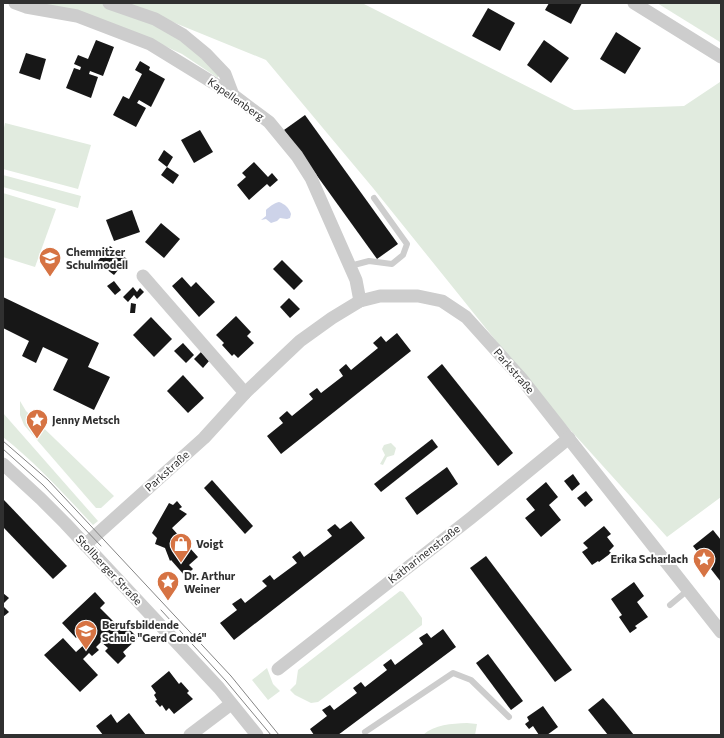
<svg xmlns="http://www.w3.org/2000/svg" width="724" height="738" viewBox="0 0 724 738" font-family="Commissioner,sans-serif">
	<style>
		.green { fill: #e1ebdf }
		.water { fill: #cdd3e9 }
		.building { fill: #171717 }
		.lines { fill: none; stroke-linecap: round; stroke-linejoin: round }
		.lane { stroke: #cdcdcd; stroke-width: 6 }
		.street { stroke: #cdcdcd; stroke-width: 13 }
		.tram { stroke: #858585; stroke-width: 1 }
		.labels { text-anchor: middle; stroke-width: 4; stroke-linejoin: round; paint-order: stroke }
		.street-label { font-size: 11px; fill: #303030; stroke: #fff }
		.poi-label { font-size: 11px; font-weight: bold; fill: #303030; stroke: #fff; text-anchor: start }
	</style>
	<rect width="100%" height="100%" fill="#fff"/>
	<!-- green -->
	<g class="green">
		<path d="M31 3H102L144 19 181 39 218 69V78L182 54 141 35Z"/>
		<path d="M126 3H362L574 110 684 106 720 82 721 84V497L667 537 546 403 373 188 266 60Z"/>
		<path d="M657 3H721V42H720Z"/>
		<path d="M5 123 91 145 78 189 3 169V133Z"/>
		<path d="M3 175 81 196 78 208 3 187Z"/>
		<path d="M3 193 56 209 35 267 3 257Z"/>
		<path d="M20 401 26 411 114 496 101 508H96L24 425 20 415Z"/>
		<path d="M3 413 98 521 93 525C64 494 36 463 3 437Z"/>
		<path d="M391 443 396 448 394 455 387 457 383 465 380 464 385 455 382 449 384 445Z"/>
		<path d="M400 591 403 592 422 618V625L318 702 311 703 295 695 290 690 296 684 298 670Z"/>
		<path d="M267 668 273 684 280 691 268 700 252 680Z"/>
		<path d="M467 723 477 724 475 735H423C435 724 451 724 467 723Z"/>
	</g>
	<!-- water -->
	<path class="water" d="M279 202C285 204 289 208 291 214L290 218 287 219 280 218 277 221 271 223 266 219 261 220 266 216V210C269 207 274 203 279 202Z"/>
	<!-- building -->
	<g class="building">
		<path d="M549 3H582L571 24 545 10Z"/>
		<path d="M488 8 515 23 500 51 472 36Z"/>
		<path d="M616 32 641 48 625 74 600 59Z"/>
		<path d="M96 40 114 47 103 76 90 71 89 74 98 77 91 98 66 88 74 68 80 70 81 67 74 64 78 55 88 59Z"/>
		<path d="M544 40 569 58 551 83 527 65Z"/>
		<path d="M26 53 46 59 40 80 19 73Z"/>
		<path d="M140 61 150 67 149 70 165 79 151 107 139 100 137 103 146 108 136 127 113 115 123 96 129 99 142 74 135 70Z"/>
		<path d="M305 115 398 244 377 259 284 130Z"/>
		<path d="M200 130 213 152 194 163 181 140Z"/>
		<path d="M164 150 173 157 167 167 158 160Z"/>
		<path d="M254 162 268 177 272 173 278 180 270 187 267 184 249 200 237 185 246 177 242 173Z"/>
		<path d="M167 167 179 175 173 184 161 175Z"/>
		<path d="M132 210 140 232 114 241 106 220Z"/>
		<path d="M161 223 180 239 164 258 145 242Z"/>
		<path d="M110 246 127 259 114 275 97 262Z"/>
		<path d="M282 260 303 281 294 290 273 269Z"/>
		<path d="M182 277 191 287 196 282 215 302 199 317 172 286Z"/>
		<path d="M114 281 121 290 115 295 107 286Z"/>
		<path d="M133 287 137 292 140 288 144 292 137 299 134 295 128 302 123 297Z"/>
		<path d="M3 297 99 343 88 367 110 377 94 410 53 390 68 359 43 347 36 363 22 356 29 341 3 328Z"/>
		<path d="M289 298 300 309 290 318 280 307Z"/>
		<path d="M131 303 136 304 135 313H130Z"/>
		<path d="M236 316 251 332 247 336 254 343 238 358 234 354 232 356 222 345 224 343 216 335Z"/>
		<path d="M151 317 172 339 154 357 133 335Z"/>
		<path d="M397 333 411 351 281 454 267 436 283 423 279 418 287 411 292 416 313 399 309 394 317 388 321 393 343 376 339 370 346 364 351 370 378 348 373 343 381 336 386 342Z"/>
		<path d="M183 343 194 355 186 363 174 351Z"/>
		<path d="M201 352 209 361 203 368 194 359Z"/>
		<path d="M442 364 513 453 498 466 427 377Z"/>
		<path d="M183 375 204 398 188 413 167 391Z"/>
		<path d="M432 439 438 447 381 492 374 484Z"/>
		<path d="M447 467 458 484 417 515 405 498Z"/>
		<path d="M573 474 580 484 572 491 564 481Z"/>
		<path d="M212 480 253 526 245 534 204 488Z"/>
		<path d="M546 482 558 497 549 505 561 520 541 537 525 518 535 510 526 499Z"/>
		<path d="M586 491 593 500 585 507 577 498Z"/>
		<path d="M4 500 67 566 53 579 3 527V501Z"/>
		<path d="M177 501 182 507 179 509 187 514 172 528 198 557 189 565 193 569 185 576 171 560 170 561 165 548 155 544 157 538 152 533 169 503 173 505Z"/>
		<path d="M351 521 365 538 234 640 220 623 237 610 232 604 241 598 245 603 267 586 262 581 270 575 274 580 297 563 292 557 300 551 304 557 332 536 327 530 335 524 340 529Z"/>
		<path d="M604 526 611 534 607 537 614 546 609 551 611 553 599 562 598 561 592 565 582 552 588 548 583 543Z"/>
		<path d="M713 530 721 540V582L693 546Z"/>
		<path d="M486 556 572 670 555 682 470 568Z"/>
		<path d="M634 582 644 596 637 602 648 617 635 626 637 628 630 633 619 617 622 615 611 599Z"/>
		<path d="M95 592 105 603 100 608 123 631 127 627 138 638 123 652 126 656 118 664 105 651 108 648 101 642 96 647 99 650 92 656 89 653 83 659 98 675 80 692 44 655 63 638 76 652 95 635 87 627 76 638 62 623Z"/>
		<path d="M3 593 9 598 4 603 3 602Z"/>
		<path d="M3 606 9 612 3 617Z"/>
		<path d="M443 629 456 647 338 735H314L310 729 327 716 322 710 330 705 334 710 357 693 353 688 361 682 365 687 387 670 383 665 391 659 395 665 423 644 419 638 427 633 431 638Z"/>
		<path d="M488 654 523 701 511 710 476 663Z"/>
		<path d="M169 671 179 684 181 682 189 691 187 693 193 699 174 714 169 708 166 711 162 705 160 707 155 701 157 700 154 695 156 693 151 686Z"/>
		<path d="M603 698 612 708 634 735H608L588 710Z"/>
		<path d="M543 706 558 727 547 735H539L533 726 529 729 525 724 529 721 527 717Z"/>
		<path d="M129 713 146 735H103L96 726 111 714 117 723Z"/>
	</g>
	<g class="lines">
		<!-- lane -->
		<g class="lane">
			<path d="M350 266 369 261 392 264 403 255 407 244 374 198"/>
			<path d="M670 605 688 590"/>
			<path d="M365 732 453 673 471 680 509 717"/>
		</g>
		<!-- street -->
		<g class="street">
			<path d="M15 3 26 7 77 16 150 44 233 95 269 122 297 156 311 178 356 280 360 301"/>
			<path d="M109 3 155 19 183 35 206 54 225 74 233 95"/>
			<path d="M634 3 721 57"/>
			<path d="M143 276 245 393"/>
			<path d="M3 464 41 499 65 523 219 688 257 735"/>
			<path d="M85 545 204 438 245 393 300 341 332 318 360 301 380 296H418L442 301 466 317 521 378 721 632"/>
			<path d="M278 669 471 518 569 438"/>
			<path d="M190 735 231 704"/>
		</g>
		<!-- tram -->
		<g class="tram">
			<path d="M3 441 48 480 231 676 279 735"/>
			<path d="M3 449 43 485 101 546"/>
			<path d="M161 610 226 681 271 735"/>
		</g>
	</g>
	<!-- icons -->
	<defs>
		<g id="school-pin" transform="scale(1.15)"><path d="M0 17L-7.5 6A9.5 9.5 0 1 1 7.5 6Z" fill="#d67343" stroke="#fff"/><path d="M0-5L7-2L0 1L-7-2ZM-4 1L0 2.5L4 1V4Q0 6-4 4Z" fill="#fff"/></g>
		<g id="sight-pin" transform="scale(1.15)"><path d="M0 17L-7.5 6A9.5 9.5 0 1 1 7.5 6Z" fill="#d67343" stroke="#fff"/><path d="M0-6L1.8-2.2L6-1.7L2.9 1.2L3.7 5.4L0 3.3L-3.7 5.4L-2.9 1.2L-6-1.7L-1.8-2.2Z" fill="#fff"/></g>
		<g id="shop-pin" transform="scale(1.15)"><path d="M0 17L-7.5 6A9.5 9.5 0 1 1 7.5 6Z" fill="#d67343" stroke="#fff"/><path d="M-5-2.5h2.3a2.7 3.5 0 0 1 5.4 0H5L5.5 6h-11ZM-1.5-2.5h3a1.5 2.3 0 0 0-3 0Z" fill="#fff"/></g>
		<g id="university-pin" transform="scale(1.15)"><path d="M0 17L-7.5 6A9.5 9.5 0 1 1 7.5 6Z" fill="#d67343" stroke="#fff"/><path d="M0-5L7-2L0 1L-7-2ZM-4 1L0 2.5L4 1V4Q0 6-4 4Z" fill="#fff"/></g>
	</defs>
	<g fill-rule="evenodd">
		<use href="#school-pin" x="50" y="258"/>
		<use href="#sight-pin" x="37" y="420"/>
		<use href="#shop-pin" x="181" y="544"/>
		<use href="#sight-pin" x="704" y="559"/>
		<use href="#sight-pin" x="168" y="582"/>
		<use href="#university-pin" x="86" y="631"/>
	</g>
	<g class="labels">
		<!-- street labels -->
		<g class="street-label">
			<text transform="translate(236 99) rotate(35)" y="4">Kapellenberg</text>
			<text transform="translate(514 371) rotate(49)" y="4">Parkstraße</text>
			<text transform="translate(167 471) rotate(-42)" y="4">Parkstraße</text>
			<text transform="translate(424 554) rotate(-38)" y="4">Katharinenstraße</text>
			<text transform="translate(109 570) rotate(47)" y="4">Stollberger Straße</text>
		</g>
		<!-- poi labels -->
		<g class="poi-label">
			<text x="66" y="256">Chemnitzer<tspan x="66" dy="13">Schulmodell</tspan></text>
			<text x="52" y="424">Jenny Metsch</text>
			<text x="196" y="548">Voigt</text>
			<text x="688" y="563" text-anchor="end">Erika Scharlach</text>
			<text x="184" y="580">Dr. Arthur<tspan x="184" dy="13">Weiner</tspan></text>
			<text x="102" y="629">Berufsbildende<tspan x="102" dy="13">Schule "Gerd Condé"</tspan></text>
		</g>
	</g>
	<!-- border -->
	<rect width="724" height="738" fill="none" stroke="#303030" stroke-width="8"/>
</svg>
